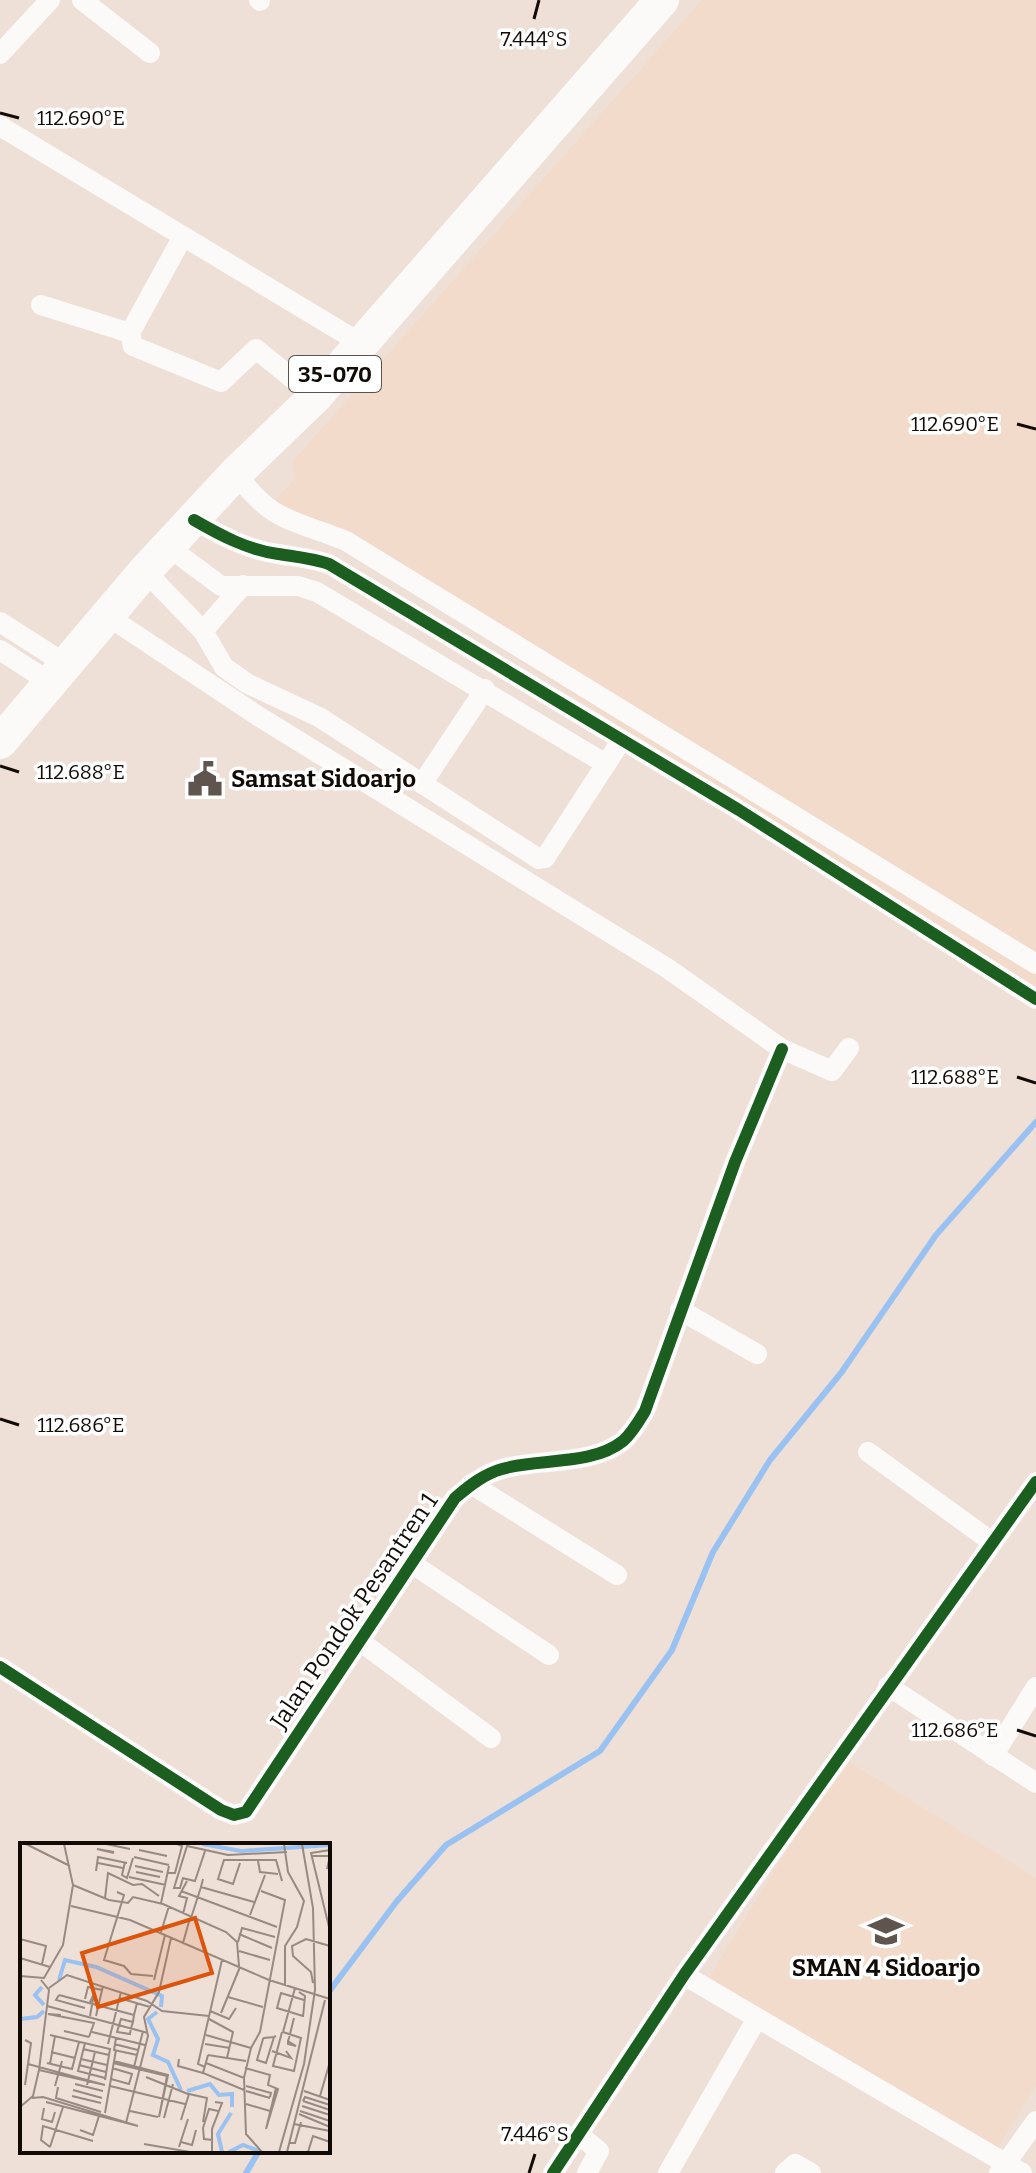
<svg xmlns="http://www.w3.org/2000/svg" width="1036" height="2173" viewBox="0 0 1036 2173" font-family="Bitter,serif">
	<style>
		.built { fill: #f2dbcb }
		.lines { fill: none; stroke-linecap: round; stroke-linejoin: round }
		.stream { stroke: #99c1f1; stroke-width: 6 }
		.minor { stroke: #fcfaf9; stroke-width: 20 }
		.primary { stroke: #fcfaf9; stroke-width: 34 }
		.cycleway-casing { stroke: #fff; stroke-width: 17 }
		.cycleway { stroke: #1b5e20; stroke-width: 12 }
		.ticks { fill: none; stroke: #120a05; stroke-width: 3 }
		.labels { text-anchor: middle; stroke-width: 7; stroke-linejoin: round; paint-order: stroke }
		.shield { fill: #fff; stroke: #595450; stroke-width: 2 }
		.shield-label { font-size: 22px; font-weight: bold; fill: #120a05 }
		.poi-label { font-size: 24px; font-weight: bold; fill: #120a05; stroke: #fff; text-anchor: start }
		.street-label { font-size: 24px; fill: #120a05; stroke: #fff }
		.inset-river { fill: none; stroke: #99c1f1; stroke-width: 4 }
		.inset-road { fill: none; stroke: #968a83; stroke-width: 2 }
		.view { fill: #dd550c; fill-opacity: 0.15; stroke: #dd550c; stroke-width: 4 }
		.inset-edge { fill: none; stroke: #120a05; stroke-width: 4 }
		.ticks-label { font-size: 20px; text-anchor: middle; fill: #120a05; stroke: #fff; stroke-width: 7; stroke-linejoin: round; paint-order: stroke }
	</style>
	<rect width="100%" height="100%" fill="#eee0d7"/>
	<!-- built -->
	<g class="built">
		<path d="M702 0H1036V998L356 554 267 510 295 478 292 462Z"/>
		<path d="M843 1758 1036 1878V2086L989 2162 704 1985Z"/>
	</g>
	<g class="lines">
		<!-- stream -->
		<g class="stream">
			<path d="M328 1993 397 1901 446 1845 600 1751 672 1650 713 1552 770 1460 841 1373 936 1235 1036 1122"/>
			<path d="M246 2173 259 2151"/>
		</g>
		<!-- minor -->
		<g class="minor">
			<path d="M82 0 150 53"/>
			<path d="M259 0 260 1"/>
			<path d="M0 54 50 0"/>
			<path d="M0 126 362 344"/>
			<path d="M182 238 130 333 133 346 221 382 256 349 315 397"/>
			<path d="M41 305 130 333"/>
			<path d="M236 473C272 523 292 519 346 541L1036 964"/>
			<path d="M194 520C220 535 248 550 278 554 297 557 311 558 329 564L739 810 1036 999"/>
			<path d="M170 548 221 586H298L317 592 606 764"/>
			<path d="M145 571 203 631 224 667 248 684 319 717 539 859 545 858 621 741"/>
			<path d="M106 615 258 716 667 968 782 1049 832 1071 849 1048"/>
			<path d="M0 622 64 663"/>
			<path d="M203 631 243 585"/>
			<path d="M0 650 48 681"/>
			<path d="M422 784 485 689"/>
			<path d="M680 1310 757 1354"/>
			<path d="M868 1452 992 1542"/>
			<path d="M471 1484 617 1575"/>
			<path d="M411 1563 549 1655"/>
			<path d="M361 1642 491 1738"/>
			<path d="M0 1667 221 1810 234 1815 246 1812 455 1498C469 1486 484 1474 502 1469 538 1458 592 1466 623 1441 632 1433 639 1421 645 1411L735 1162 782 1049"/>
			<path d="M888 1686 1036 1783"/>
			<path d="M993 1756 1036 1687"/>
			<path d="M684 1975 1022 2173"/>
			<path d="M578 2134 599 2151 587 2173"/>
			<path d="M553 2173 684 1975 1036 1482"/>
			<path d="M668 2173 756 2020"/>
			<path d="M785 2173 795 2164 811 2173"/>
			<path d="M999 2173 1036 2121"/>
		</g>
		<!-- primary -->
		<path class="primary" d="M0 742 145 571 236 473 315 397 662 0"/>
		<!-- cycleway casing -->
		<g class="cycleway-casing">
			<g id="cycleway">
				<path d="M194 520C220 535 248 550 278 554 297 557 311 558 329 564L739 810 1036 999"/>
				<path d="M0 1667 221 1810 234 1815 246 1812 455 1498C469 1486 484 1474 502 1469 538 1458 592 1466 623 1441 632 1433 639 1421 645 1411L735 1162 782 1049"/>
				<path d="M553 2173 684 1975 1036 1482"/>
			</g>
		</g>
		<!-- cycleway -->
		<use href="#cycleway" class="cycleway"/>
	</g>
	<!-- ticks -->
	<path class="ticks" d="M534 19 539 0M0 113 19 118M1017 424 1036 429M0 766 19 772M1017 1077 1036 1083M0 1419 19 1425M1017 1730 1036 1736M529 2173 535 2154"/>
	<!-- icons -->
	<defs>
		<g id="civic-bare" transform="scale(2.76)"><path d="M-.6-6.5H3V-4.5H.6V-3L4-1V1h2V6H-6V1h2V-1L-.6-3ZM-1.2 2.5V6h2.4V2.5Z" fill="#5f554e" stroke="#fff" stroke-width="2.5" paint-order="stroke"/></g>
		<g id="school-bare" transform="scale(2.76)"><path d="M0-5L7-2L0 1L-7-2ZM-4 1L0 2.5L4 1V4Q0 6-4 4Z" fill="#5f554e" stroke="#fff" stroke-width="2.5" paint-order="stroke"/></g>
	</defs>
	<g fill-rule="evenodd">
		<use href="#civic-bare" x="205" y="779"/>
		<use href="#school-bare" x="886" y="1931"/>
	</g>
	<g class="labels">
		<!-- shield labels -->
		<rect class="shield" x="289" y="356" width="92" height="36" rx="6"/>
		<g class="shield-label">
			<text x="335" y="382">35-070</text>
		</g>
		<!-- poi labels -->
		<g class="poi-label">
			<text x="231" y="787">Samsat Sidoarjo</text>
			<text x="886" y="1976" text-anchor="middle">SMAN 4 Sidoarjo</text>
		</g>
		<!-- street labels -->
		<g class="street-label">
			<text transform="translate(354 1611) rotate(-56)" y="8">Jalan Pondok Pesantren 1</text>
		</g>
	</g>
	<!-- overview -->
	<g transform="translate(20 1843)">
		<rect width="310" height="310" fill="#eee0d7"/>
		<path class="inset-river" d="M182 1 221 8 310 2M39 137 45 117 76 124 142 153 141 164M22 144 15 152 24 162M137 169 128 176 138 196 133 212 148 219 161 247M0 176 17 174 24 168M167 248 190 241 199 252 212 251V264M202 309 198 291 211 270M209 309 223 302 239 308"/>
		<path class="inset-road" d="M6 1 50 23M86 1 110 6M199 1H264L268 29 284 58 277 84 265 103V142M119 7 147 13M310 7 291 10 310 88M94 10 77 6 94 9M292 13H310L307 26M114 14 149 22M238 18 240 29 258 31M105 19 102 32 107 35 113 15M78 20 103 25M220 20 213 41 198 36 204 17H256L262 38M115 23 143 29M76 28 78 14 107 20M116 29 140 34M148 30H155L162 3 157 1M109 34 146 42M162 35 175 38 185 8M163 35 160 45H154L167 3 208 12 267 9M183 36 181 44 234 59M53 42 89 57 108 60 113 54 143 61 206 89 217 99 219 123M161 48 257 84M97 49 104 52 84 117 104 123 111 131 133 133M85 55 88 30 113 42 122 41 139 53M141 60 149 23M51 63 110 77 249 137 310 156M163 71 167 55 159 53 167 38M230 72 245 32M171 75 181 44M141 89 149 63M219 91 252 105M0 96 26 103 22 121M218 99 222 85 255 94M163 100 170 75M219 108 250 117M0 115 30 124M0 133 24 135 43 102 53 42 44 1M134 137 145 92M293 140 291 129 273 113 272 103 286 96 310 103M29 145 47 132 127 158 142 168 189 173M279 149 285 153 283 174M39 152 114 172M39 152 36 157 65 165M208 154 243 164M99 155 130 164M65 156 68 144 82 147M27 163 128 190M190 168 209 176 216 165M201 170 220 124M41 172 28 171 74 180 69 194M70 173 74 151 70 159M76 173 83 143M283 173 257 165 261 150 284 157M189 176 213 189 207 215M113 179 101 176 97 189 110 191 111 185 113 179 114 172 117 160M44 188 69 194M72 189 125 202M262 189 253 223 274 228 281 195 263 189M263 189 275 145M30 192 90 206 85 237M186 192 231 205 240 189 265 57 241 48M254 194 246 220 237 217 243 196 244 195 254 194 256 193M96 195 94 207 117 212M5 197 11 200 5 242M268 198 276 203 268 201V198L269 195 274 175M65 200 58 228 85 235M88 201 101 149M94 201 118 207M185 201 210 205M63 206 89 212M252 208 271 215 266 208M31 209 55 215M188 212 183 230 224 247M188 212 226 218M61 216 87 222M159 216 158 223 183 230M27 220 52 226 59 199M93 220 147 233 139 274 148 232 94 218M186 220 224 235 231 205M8 221 85 242 19 227M30 221 35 193M59 222 86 229M114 224 123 188M185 224 178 221 202 117M225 225 250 232 248 242 258 246 246 286 256 245M126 234 168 251M224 235 226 291 242 309M91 236 109 241 112 231 92 225M55 241 83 248M67 242 75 209M35 243 42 218M90 243 165 261M226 243 251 250 250 254M38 244 36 255 81 269M53 247 82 255M226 248 250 255M284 248 310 257M52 253 81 260M300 253 309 222M12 255 23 254 118 283 26 259M283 258 285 254 310 262M283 258 310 267M226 261 250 268M282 263 310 272M0 264 13 253 19 227 29 147 21 137M24 265 22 276 32 279 35 269M110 268 138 274M280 268 310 278M85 270 96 207M279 271 310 284M144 275 153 241M161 277 169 251 187 255 183 279M106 280 128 193 124 174 139 149 151 95M274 281 310 288M60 287 73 292 79 273M0 296 1 264M193 297 184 296 183 285 189 266 198 268M161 299 172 302 176 287M270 300H275L281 279M124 301 170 309M30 304 21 297 23 283 73 298M30 304 43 264M159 304 168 276M192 309V286L202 260 195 259M259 309 284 221 295 147 293 65 282 1M267 309 305 157M288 309 293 293 310 299"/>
		<path class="view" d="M175 75 192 130 78 164 62 110Z"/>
		<rect width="310" height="310" class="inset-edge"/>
	</g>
	<g class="ticks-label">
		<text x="534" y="46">7.444°S</text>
		<text x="81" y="125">112.690°E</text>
		<text x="955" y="431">112.690°E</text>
		<text x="81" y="779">112.688°E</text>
		<text x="955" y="1084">112.688°E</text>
		<text x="81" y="1432">112.686°E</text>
		<text x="955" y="1737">112.686°E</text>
		<text x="535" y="2141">7.446°S</text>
	</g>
</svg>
